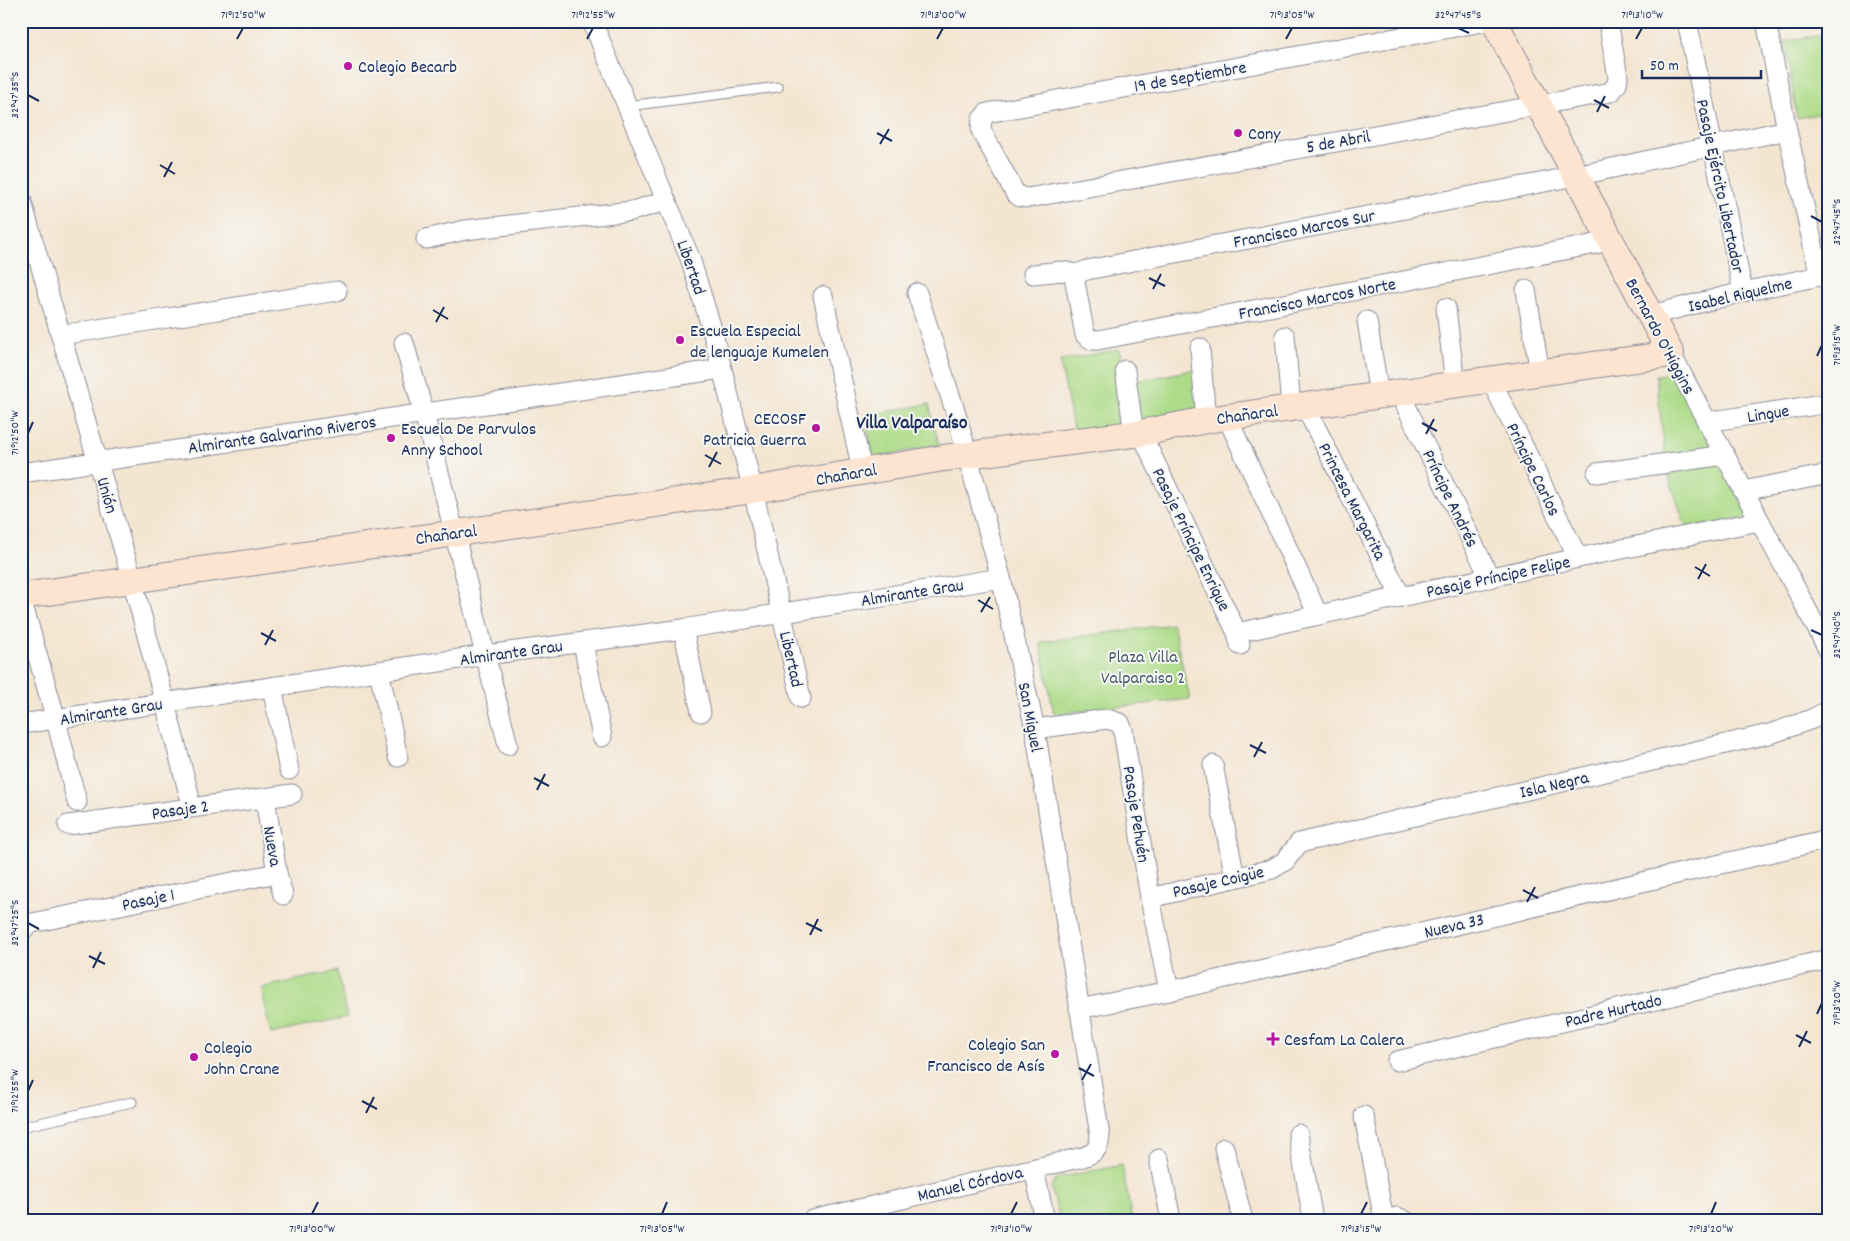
<svg xmlns="http://www.w3.org/2000/svg" width="1850" height="1241" viewBox="0 0 1850 1241" font-family="Dekko,sans-serif">
	<style>
		.green { fill: #addb88; stroke: #648573 }
		.lines { fill: none; stroke-linecap: round; stroke-linejoin: round }
		.lane-casing { stroke: #888a98; stroke-width: 11 }
		.street-casing { stroke: #888a98; stroke-width: 21 }
		.secondary-casing { stroke: #888a98; stroke-width: 28 }
		.lane { stroke: #fff; stroke-width: 9 }
		.street { stroke: #fff; stroke-width: 19 }
		.secondary { stroke: #fde4d1; stroke-width: 26 }
		.ticks { fill: none; stroke: #1b2f5e; stroke-width: 2 }
		.poi-dot { fill: #b5179e; stroke: #f6f6f2; stroke-width: 2 }
		.labels { text-anchor: middle; stroke-width: 4; stroke-linejoin: round; paint-order: stroke }
		.poi-label { font-size: 18px; fill: #1b2f5e; stroke: #f6f6f2; text-anchor: start }
		.street-label { font-size: 18px; fill: #1b2f5e; stroke: #f6f6f2 }
		.park-label { font-size: 18px; fill: #405a68; stroke: #f6f6f2 }
		.neighbourhood-label { font-size: 19px; font-weight: bold; fill: #1b2f5e; stroke: #f6f6f2 }
		.neatline { fill: none; stroke: #1b2f5e; stroke-width: 2 }
		.ticks-label { font-size: 12px; text-anchor: middle; fill: #1b2f5e }
	</style>
	<rect width="100%" height="100%" fill="#f6f6f2"/>
	<filter id="ink" filterUnits="userSpaceOnUse"><feTurbulence type="fractalNoise" baseFrequency=".02" numOctaves="2"/><feDisplacementMap in="SourceGraphic" scale="10" xChannelSelector="R" yChannelSelector="G"/><feConvolveMatrix kernelMatrix="1 2 1 2 8 2 1 2 1" color-interpolation-filters="sRGB"/></filter>
	<filter id="wash" filterUnits="userSpaceOnUse"><feTurbulence type="fractalNoise" baseFrequency=".0096" numOctaves="4" result="noise"/><feDisplacementMap in="SourceGraphic" scale="20" xChannelSelector="R" yChannelSelector="G"/><feGaussianBlur stdDeviation="1.12" result="paint"/><feColorMatrix in="noise" values="0 0 0 0 0 0 0 0 0 0 0 0 0 0 0 0 0 1.4 0 .05"/><feComposite in="paint" operator="in"/></filter>
	<g filter="url(#wash)">
		<rect width="100%" height="100%" fill="#f4e5d1"/>
		<!-- green -->
		<g class="green">
			<path d="M1827 34 1829 112 1797 118 1785 41Z"/>
			<path d="M1119 349 1127 383 1197 369 1201 415 1074 433 1060 361Z"/>
			<path d="M1674 374 1749 518 1686 528 1667 472 1656 375Z"/>
			<path d="M929 404 939 445 873 458 865 415Z"/>
			<path d="M1173 624 1190 699 1054 714 1040 642Z"/>
			<path d="M337 971 347 1017 271 1034 260 988Z"/>
			<path d="M1122 1165 1132 1220H1060L1051 1187 1057 1178Z"/>
		</g>
	</g>
	<g filter="url(#ink)">
		<g class="lines">
			<!-- lane casing -->
			<g class="lane-casing">
				<g id="lane">
					<path d="M627 106 778 87"/>
					<path d="M21 1127 132 1102"/>
				</g>
			</g>
			<!-- street casing -->
			<g class="street-casing">
				<g id="street">
					<path d="M592 21 690 258 711 326 753 490 801 698"/>
					<path d="M1488 21 987 113 982 119 981 130 1015 193 1020 197 1028 198 1611 92 1617 84 1618 77 1608 21"/>
					<path d="M1687 21 1743 292"/>
					<path d="M1766 21 1787 130 1820 276"/>
					<path d="M21 199 132 579 189 794"/>
					<path d="M426 239 465 230 632 211 666 201"/>
					<path d="M1033 274 1062 271 1076 274 1087 270 1576 176 1787 130"/>
					<path d="M1076 274 1075 282 1085 335 1092 340H1098L1611 241"/>
					<path d="M1526 290 1540 373"/>
					<path d="M823 296 862 470"/>
					<path d="M1446 308 1455 384"/>
					<path d="M1651 315 1743 292 1829 274"/>
					<path d="M1367 321 1379 395"/>
					<path d="M61 335 337 291"/>
					<path d="M1285 336 1291 408"/>
					<path d="M404 343 424 413 508 745"/>
					<path d="M1200 348 1206 420"/>
					<path d="M1671 354 1829 651"/>
					<path d="M1125 370 1134 434"/>
					<path d="M1491 380 1578 558"/>
					<path d="M1399 392 1490 578"/>
					<path d="M1305 406 1401 597"/>
					<path d="M1227 417 1318 615"/>
					<path d="M1707 422 1829 403"/>
					<path d="M1141 433 1237 633 1240 645"/>
					<path d="M21 473 722 369"/>
					<path d="M1597 473 1725 455"/>
					<path d="M1743 491 1829 474"/>
					<path d="M21 598 56 720 77 802"/>
					<path d="M683 629 701 712"/>
					<path d="M1237 633 1578 558 1759 521"/>
					<path d="M583 643 602 737"/>
					<path d="M379 671 398 757"/>
					<path d="M272 687 289 770"/>
					<path d="M21 724 486 655 683 629 1001 578"/>
					<path d="M1035 729 1107 719 1120 723 1123 730 1150 898 1169 991"/>
					<path d="M1213 765 1235 878"/>
					<path d="M265 798 277 873 283 895"/>
					<path d="M68 825 292 794"/>
					<path d="M1150 898 1272 869 1285 861 1299 843 1773 733 1812 719 1829 710"/>
					<path d="M21 931 32 923 277 873"/>
					<path d="M1079 1009 1169 991 1829 839"/>
					<path d="M1397 1061 1829 959"/>
					<path d="M1364 1116 1384 1220"/>
					<path d="M1298 1134 1313 1220"/>
					<path d="M1224 1148 1243 1220"/>
					<path d="M1159 1159 1171 1220"/>
					<path d="M1034 1169 1045 1220"/>
					<path d="M812 1220 1083 1157C1095 1153 1099 1149 1100 1136L1035 729 1001 578 957 417 917 293"/>
					<path d="M1383 1220 1397 1217 1404 1220"/>
				</g>
			</g>
			<!-- secondary casing -->
			<g class="secondary-casing">
				<path id="secondary" d="M21 596 753 490 944 458 1141 433 1206 420 1671 354 1494 21"/>
			</g>
			<!-- lane -->
			<use href="#lane" class="lane"/>
			<!-- street -->
			<use href="#street" class="street"/>
			<!-- secondary -->
			<use href="#secondary" class="secondary"/>
		</g>
	</g>
	<!-- ticks -->
	<path class="ticks" d="M1458 28 1469 33M237 39 243 28M587 39 593 28M937 39 943 28M1286 39 1292 28M1636 39 1642 28M28 95 39 101M1594 100 1609 108M1597 112 1605 96M877 133 892 141M880 144 889 129M160 165 175 174M164 177 172 162M1811 216 1822 222M1149 278 1165 286M1153 289 1161 274M433 310 448 319M436 322 444 307M1817 356 1822 345M1422 423 1437 431M28 433 33 422M1426 434 1434 419M705 455 721 464M709 467 717 452M1695 567 1710 576M1698 579 1706 564M978 600 993 609M981 612 990 597M1811 630 1822 635M261 633 276 641M265 645 273 630M1250 745 1266 753M1254 757 1262 742M534 778 549 786M537 790 545 774M1523 890 1538 898M1527 902 1535 887M28 923 39 929M806 923 822 931M810 935 818 919M89 956 105 964M93 968 101 952M1817 1014 1822 1003M1796 1035 1811 1043M1799 1047 1807 1031M1079 1068 1094 1076M1082 1080 1091 1064M28 1091 33 1080M362 1101 377 1109M366 1113 374 1097M312 1214 318 1202M662 1214 667 1202M1011 1214 1017 1202M1361 1214 1367 1202M1711 1214 1716 1202"/>
	<!-- markers -->
	<g class="poi-dot">
		<circle cx="348" cy="66" r="5"/>
		<circle cx="1238" cy="133" r="5"/>
		<circle cx="680" cy="340" r="5"/>
		<circle cx="816" cy="428" r="5"/>
		<circle cx="391" cy="438" r="5"/>
		<path d="M1270.5 1031.5h5v5h5v5h-5v5h-5v-5h-5v-5h5z"/>
		<circle cx="1055" cy="1054" r="5"/>
		<circle cx="194" cy="1057" r="5"/>
	</g>
	<g class="labels">
		<!-- poi labels -->
		<g class="poi-label">
			<text x="358" y="72">Colegio Becarb</text>
			<text x="1248" y="139">Cony</text>
			<text x="690" y="336">Escuela Especial<tspan x="690" dy="21">de lenguaje Kumelen</tspan></text>
			<text x="806" y="424" text-anchor="end">CECOSF<tspan x="806" dy="21">Patricia Guerra</tspan></text>
			<text x="401" y="434">Escuela De Parvulos<tspan x="401" dy="21">Anny School</tspan></text>
			<text x="1284" y="1045">Cesfam La Calera</text>
			<text x="1045" y="1050" text-anchor="end">Colegio San<tspan x="1045" dy="21">Francisco de Asís</tspan></text>
			<text x="204" y="1053">Colegio<tspan x="204" dy="21">John Crane</tspan></text>
		</g>
		<!-- street labels -->
		<g class="street-label">
			<text transform="translate(1190 76) rotate(-10)" y="6">19 de Septiembre</text>
			<text transform="translate(1338 141) rotate(-10)" y="6">5 de Abril</text>
			<text transform="translate(1721 186) rotate(78)" y="6">Pasaje Ejército Libertador</text>
			<text transform="translate(1304 228) rotate(-11)" y="6">Francisco Marcos Sur</text>
			<text transform="translate(692 267) rotate(71)" y="6">Libertad</text>
			<text transform="translate(1740 294) rotate(-13)" y="6">Isabel Riquelme</text>
			<text transform="translate(1317 298) rotate(-11)" y="6">Francisco Marcos Norte</text>
			<text transform="translate(1661 336) rotate(62)" y="6">Bernardo O'Higgins</text>
			<text transform="translate(1768 413) rotate(-9)" y="6">Lingue</text>
			<text transform="translate(1247 414) rotate(-8)" y="6">Chañaral</text>
			<text transform="translate(282 434) rotate(-8)" y="6">Almirante Galvarino Riveros</text>
			<text transform="translate(1534 469) rotate(64)" y="6">Príncipe Carlos</text>
			<text transform="translate(846 474) rotate(-10)" y="6">Chañaral</text>
			<text transform="translate(108 495) rotate(74)" y="6">Unión</text>
			<text transform="translate(1451 498) rotate(64)" y="6">Príncipe Andrés</text>
			<text transform="translate(1353 501) rotate(63)" y="6">Princesa Margarita</text>
			<text transform="translate(446 534) rotate(-8)" y="6">Chañaral</text>
			<text transform="translate(1192 539) rotate(64)" y="6">Pasaje Príncipe Enrique</text>
			<text transform="translate(1498 576) rotate(-12)" y="6">Pasaje Príncipe Felipe</text>
			<text transform="translate(912 592) rotate(-9)" y="6">Almirante Grau</text>
			<text transform="translate(511 652) rotate(-8)" y="6">Almirante Grau</text>
			<text transform="translate(792 659) rotate(77)" y="6">Libertad</text>
			<text transform="translate(111 711) rotate(-9)" y="6">Almirante Grau</text>
			<text transform="translate(1031 717) rotate(79)" y="6">San Miguel</text>
			<text transform="translate(1554 784) rotate(-13)" y="6">Isla Negra</text>
			<text transform="translate(180 809) rotate(-8)" y="6">Pasaje 2</text>
			<text transform="translate(1137 814) rotate(81)" y="6">Pasaje Pehuén</text>
			<text transform="translate(273 846) rotate(80)" y="6">Nueva</text>
			<text transform="translate(1218 881) rotate(-13)" y="6">Pasaje Coigüe</text>
			<text transform="translate(148 899) rotate(-12)" y="6">Pasaje 1</text>
			<text transform="translate(1454 925) rotate(-13)" y="6">Nueva 33</text>
			<text transform="translate(1613 1010) rotate(-13)" y="6">Padre Hurtado</text>
			<text transform="translate(970 1183) rotate(-13)" y="6">Manuel Córdova</text>
		</g>
		<!-- park labels -->
		<g class="park-label">
			<text x="1143" y="662">Plaza Villa<tspan x="1143" dy="21">Valparaiso 2</tspan></text>
		</g>
		<!-- neighbourhood labels -->
		<g class="neighbourhood-label">
			<text x="912" y="428">Villa Valparaíso</text>
		</g>
	</g>
	<!-- margin -->
	<rect width="1850" height="1241" fill="none" stroke="#f6f6f2" stroke-width="55"/>
	<!-- scale -->
	<path d="M1642 70v8h119v-8" fill="none" stroke="#1b2f5e" stroke-width="2.5"/>
	<text x="1650" y="70" font-size="15" fill="#1b2f5e" stroke="#f6f6f2" stroke-width="4" paint-order="stroke">50 m</text>
	<rect x="28" y="28" width="1794" height="1186" class="neatline"/>
	<g class="ticks-label">
		<text x="243" y="18">71°12'50"W</text>
		<text x="593" y="18">71°12'55"W</text>
		<text x="943" y="18">71°13'00"W</text>
		<text x="1292" y="18">71°13'05"W</text>
		<text x="1458" y="18">32°47'45"S</text>
		<text x="1642" y="18">71°13'10"W</text>
		<text transform="translate(14 95) rotate(-90)" y="4">32°47'35"S</text>
		<text transform="translate(1836 222) rotate(-90)" y="4">32°47'45"S</text>
		<text transform="translate(1836 345) rotate(-90)" y="4">71°13'15"W</text>
		<text transform="translate(14 433) rotate(-90)" y="4">71°12'50"W</text>
		<text transform="translate(1836 635) rotate(-90)" y="4">32°47'40"S</text>
		<text transform="translate(14 923) rotate(-90)" y="4">32°47'25"S</text>
		<text transform="translate(1836 1003) rotate(-90)" y="4">71°13'20"W</text>
		<text transform="translate(14 1091) rotate(-90)" y="4">71°12'55"W</text>
		<text x="312" y="1232">71°13'00"W</text>
		<text x="662" y="1232">71°13'05"W</text>
		<text x="1011" y="1232">71°13'10"W</text>
		<text x="1361" y="1232">71°13'15"W</text>
		<text x="1711" y="1232">71°13'20"W</text>
	</g>
</svg>
